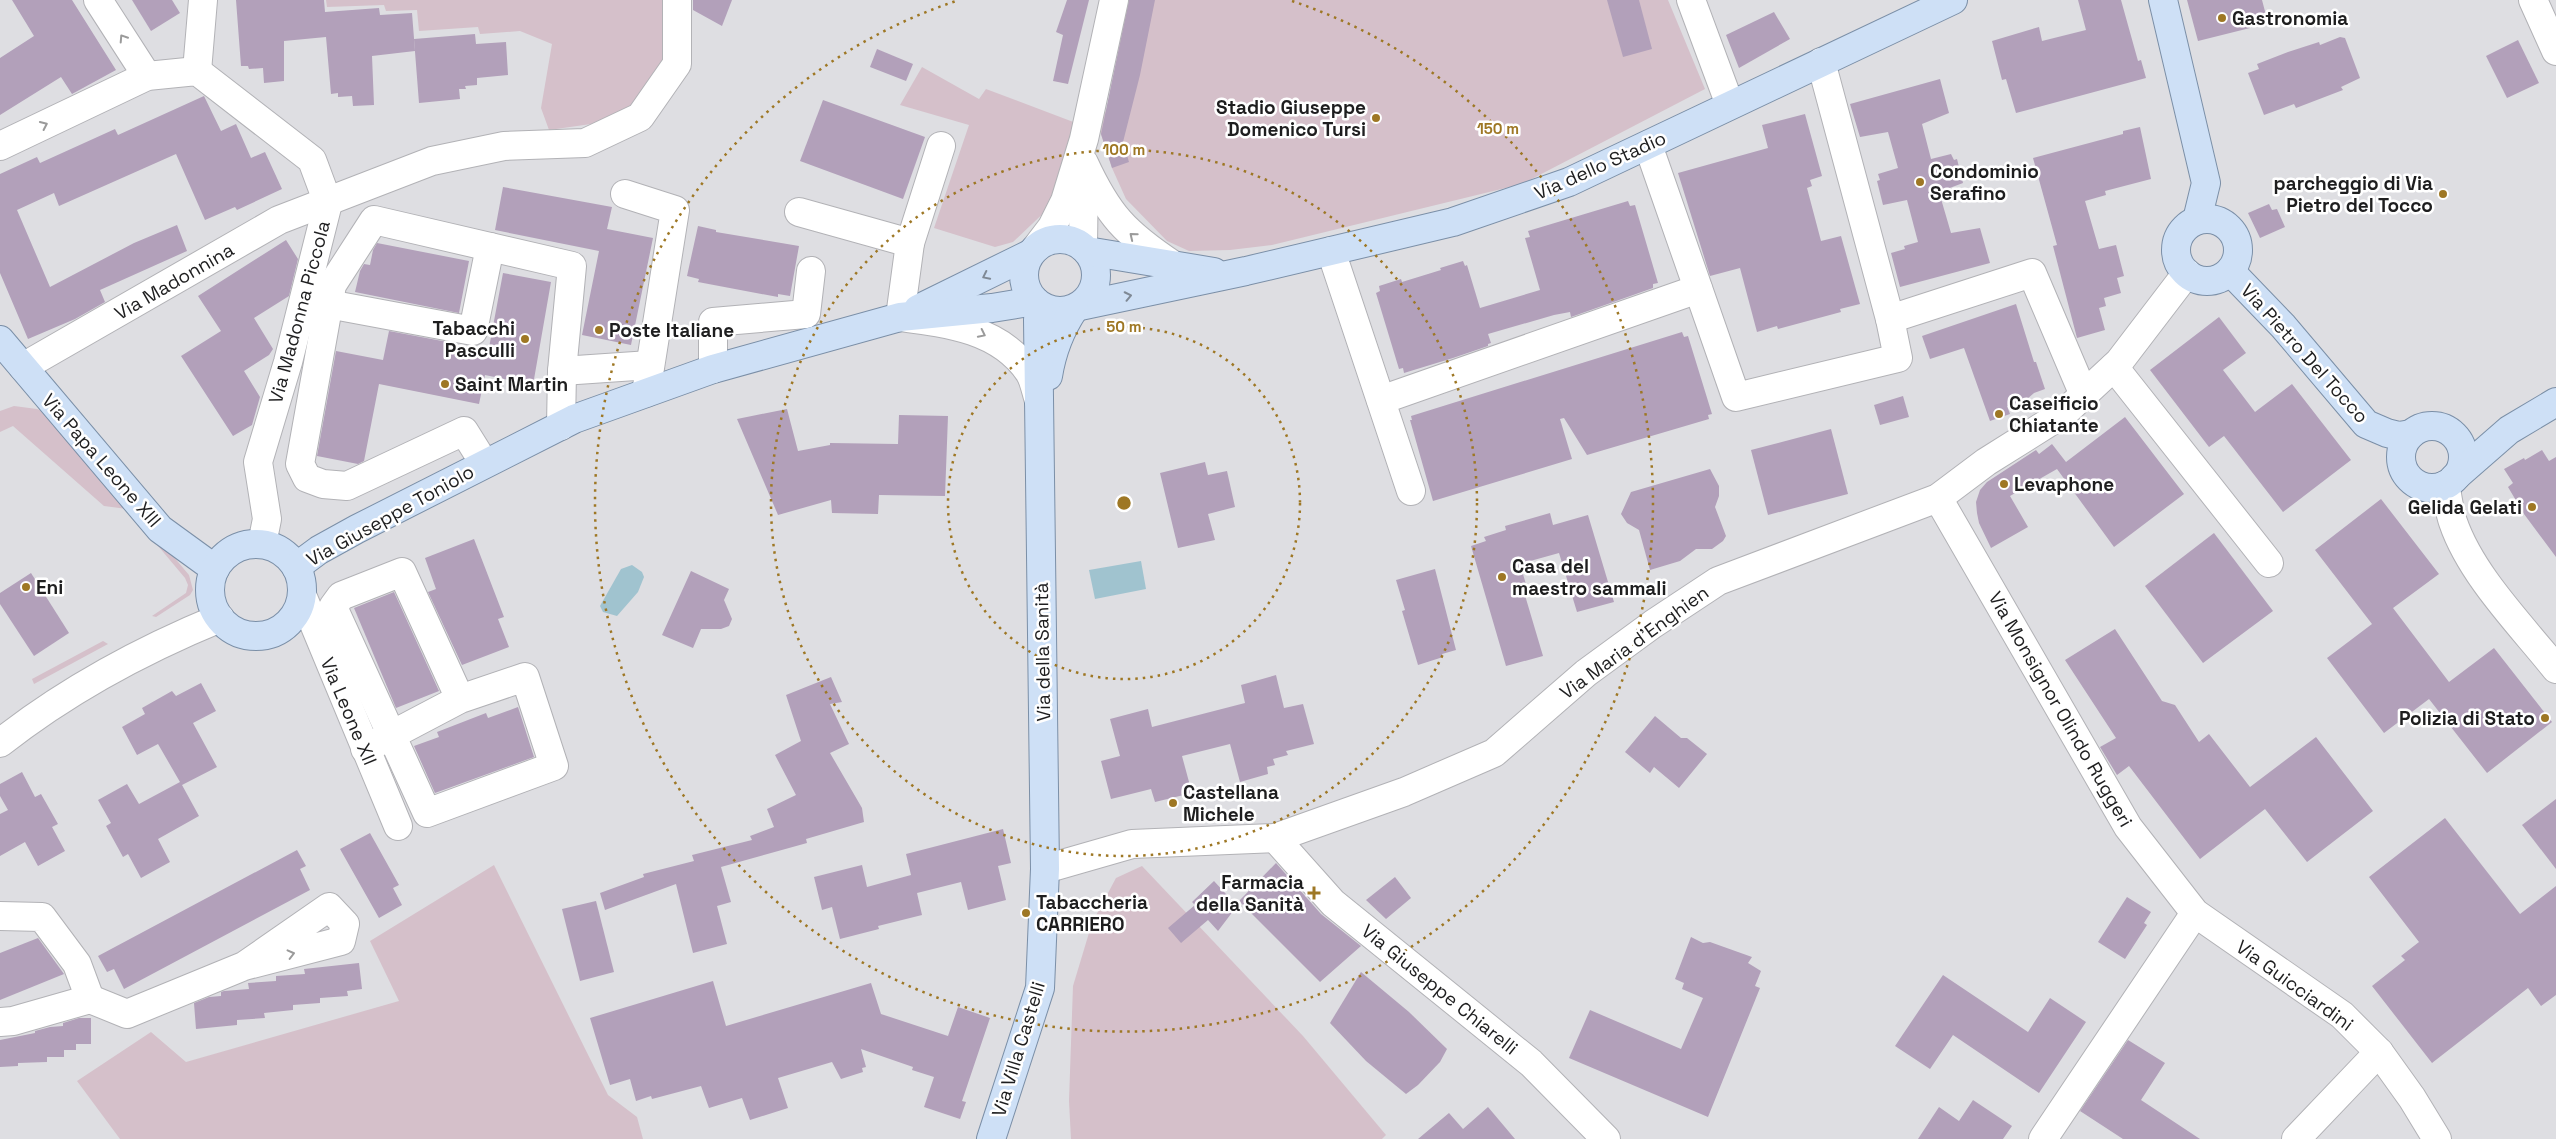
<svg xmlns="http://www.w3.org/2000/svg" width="2556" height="1139" viewBox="0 0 2556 1139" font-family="'Space Grotesk',sans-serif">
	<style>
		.green { fill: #d5c0ca }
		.water { fill: #a0c3cf }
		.building { fill: #b2a0ba }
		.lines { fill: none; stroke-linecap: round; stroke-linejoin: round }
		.minor-casing { stroke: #b2b2b6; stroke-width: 30 }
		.major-casing { stroke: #7b8fa7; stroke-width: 30 }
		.minor { stroke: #fff; stroke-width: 28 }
		.major { stroke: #cee0f6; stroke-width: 28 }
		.oneway { stroke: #9a9a9a }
		.oneway2 { stroke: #7f8995 }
		.ring { fill: none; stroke: #9e7724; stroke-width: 2.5; stroke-dasharray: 2.5 5 }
		.poi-dot { fill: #9e7724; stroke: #fff; stroke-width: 2 }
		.labels { text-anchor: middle; stroke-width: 5; stroke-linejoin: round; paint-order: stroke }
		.poi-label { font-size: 19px; font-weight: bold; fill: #1e1e1f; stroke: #fff; text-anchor: start }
		.street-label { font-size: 19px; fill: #1e1e1f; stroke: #fff }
		.centre { fill: #9e7724; stroke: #fff; stroke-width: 2.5 }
		.ring-label { font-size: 15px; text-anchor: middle; font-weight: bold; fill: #9e7724; stroke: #fff; stroke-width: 5; stroke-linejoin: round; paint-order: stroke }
	</style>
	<rect width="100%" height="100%" fill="#dedee2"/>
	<!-- green -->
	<g class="green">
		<path d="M326 0H675L677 64 640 117 549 130 541 108 552 44 520 31 480 34 478 27 419 31 417 10 386 11 384 5 327 7Z"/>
		<path d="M1128 0H1668L1705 89 1522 184 1272 245 1230 250 1189 251 1167 241 1126 199 1112 168 1099 128 1107 108Z"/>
		<path d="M922 67 979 99 986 89 1076 123 1052 205 1013 242 995 247 934 228 969 125 900 105Z"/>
		<path d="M14 406 37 409 56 417 189 575 193 590 190 595 156 617 152 616 186 593 188 585 185 578 127 509 104 506 13 426 0 432V411Z"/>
		<path d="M103 641 108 644 34 684 32 679Z"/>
		<path d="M494 865 608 1095 637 1117 643 1139H120L77 1081 151 1032 186 1062 399 1001 370 941Z"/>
		<path d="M1142 866 1303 1036 1386 1135 1382 1139H1071L1069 1101 1073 986 1092 923 1116 878Z"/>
	</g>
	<!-- water -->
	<g class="water">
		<path d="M1141 561 1146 589 1095 599 1089 570Z"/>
		<path d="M632 565 642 572 644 577 638 592 617 616 603 612 600 606 621 569Z"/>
	</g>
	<!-- building -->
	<g class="building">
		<path d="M12 0H72L116 70 72 94 61 77 0 115V58L34 36Z"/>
		<path d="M132 0H172L180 13 151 31Z"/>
		<path d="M236 0H324L325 12 379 8 380 15 412 13 415 51 372 56 374 105 353 106 352 96 338 97V93L331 94 326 37 284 41V81L264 83 263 68 249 69 248 66H241Z"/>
		<path d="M693 0H732L722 26 693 10Z"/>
		<path d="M1067 0H1089L1068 84 1053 81 1063 35 1056 32Z"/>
		<path d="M1129 0H1155L1140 75 1123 142 1129 162 1112 168 1101 134Z"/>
		<path d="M1607 0H1639L1652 49 1623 57Z"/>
		<path d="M2078 0H2121L2138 61 2141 60 2146 78 2016 113 2006 79 2002 80 1992 41 2039 27 2042 41 2086 30Z"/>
		<path d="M2187 0H2262L2267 19 2249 24 2250 28 2198 41Z"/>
		<path d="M1774 12 1790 39 1739 68 1726 35Z"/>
		<path d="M475 34 476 44 506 42 508 75 477 78V85L465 86 466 89H459L460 99 419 103 414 39Z"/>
		<path d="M2340 37 2345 38 2360 78 2341 87 2343 90 2296 108 2294 104 2264 115 2248 73 2259 69 2257 64 2288 52 2319 42 2320 45Z"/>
		<path d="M2518 40 2539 83 2507 98 2486 56Z"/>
		<path d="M877 49 913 64 906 81 870 67Z"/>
		<path d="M1940 79 1949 113 1922 124 1931 159 1951 154 1954 160 1957 159 1963 183 1939 192 1951 233 1980 228 1990 263 1900 287 1891 253 1905 249 1904 246 1918 242 1907 200 1883 205 1877 181 1880 180 1878 174 1898 168 1888 132 1860 137 1850 104Z"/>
		<path d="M204 96 221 131 236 124 251 158 265 152 282 189 237 210 235 207 205 220 176 154 59 206 54 193 17 210 50 287 134 243 177 225 187 251 100 290 105 302 75 319 28 339 0 273V174L37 157 40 163 115 129 118 135Z"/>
		<path d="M823 100 925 137 903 199 800 161Z"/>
		<path d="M1805 114 1822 176 1810 180 1812 186 1807 188 1821 241 1841 236 1860 304 1840 309 1841 312 1778 329 1777 326 1757 332 1740 268 1710 276 1678 173 1768 148 1762 125Z"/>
		<path d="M2140 127 2151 179 2105 191 2106 195 2085 201 2099 249 2116 245 2124 276 2117 278 2121 293 2104 298 2106 306 2099 308 2105 330 2077 338 2053 246 2057 245 2033 158 2123 134V131Z"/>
		<path d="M503 187 612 207 607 229 653 238 631 345 582 335 599 251 495 230Z"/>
		<path d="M1628 201 1630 206 1635 205 1658 283 1653 284V288L1571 317 1570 312 1554 315 1488 334 1491 343 1488 344V346L1453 358 1404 373 1403 368 1399 369 1376 293 1380 291 1379 286 1401 279 1402 282 1441 270 1440 268 1463 261 1465 266 1467 265 1480 308 1540 290 1525 238 1530 237 1528 231Z"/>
		<path d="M2269 204 2272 210 2277 209 2285 227 2260 238 2248 213Z"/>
		<path d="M698 226 716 230V232L799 246 790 296 778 294V297L698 282 699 279 687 276Z"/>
		<path d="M286 240 298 259 289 296 254 318 273 349 269 355 244 371 260 397 252 425 233 436 181 356 221 331 198 296Z"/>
		<path d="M377 243 469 261 459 313 355 292 360 271 364 264 370 265 373 250Z"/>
		<path d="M503 273 551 282 533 385 485 375 479 404 379 384 364 461 358 464 317 456 336 351 383 360 389 331 453 343V346L488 353Z"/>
		<path d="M2016 304 2034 362H2036L2045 389 2034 393 2026 400 2007 406 2010 414 1990 421 1964 348 1930 359 1922 336Z"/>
		<path d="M2219 317 2246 353 2223 370 2255 412 2292 384 2351 460 2283 512 2224 436 2209 447 2150 370Z"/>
		<path d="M1682 332 1684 337 1688 336 1712 414 1708 415 1709 419 1587 455 1564 418 1560 419 1572 459 1433 501 1410 420H1412L1411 416Z"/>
		<path d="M1903 396 1909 417 1880 425 1874 405Z"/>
		<path d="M787 409 798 451 830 445V443L898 444 899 415 948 416 945 496 879 495 878 514 832 513 831 500 778 515 737 419Z"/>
		<path d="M2125 417 2184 494 2114 547 2057 469 2010 496 2028 527 1991 548 1979 523 1977 513 1976 502 1980 490 1987 482 2036 450 2039 454 2052 444 2066 462Z"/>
		<path d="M1831 429 1848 494 1768 515 1751 450Z"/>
		<path d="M2542 450 2549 461 2556 457V557L2524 514 2508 487 2513 483 2504 469 2524 458 2525 460Z"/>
		<path d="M1205 462 1208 475 1227 471 1235 507 1208 514 1215 540 1178 548 1160 473Z"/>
		<path d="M1710 469 1719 486V496L1715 507 1726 536 1723 541 1712 549H1696L1680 561 1650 570 1639 530 1627 523 1621 514 1631 492Z"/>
		<path d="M2381 499 2439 574 2393 608 2449 682 2494 648 2552 722 2487 773 2429 699 2384 733 2327 658 2372 624 2315 550Z"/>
		<path d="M1550 513 1553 525 1588 515 1614 602 1577 612 1559 553 1520 564 1528 591 1524 592 1543 656 1506 666 1471 546 1486 541 1484 537 1506 530 1505 526Z"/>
		<path d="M2214 533 2273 611 2203 663 2145 586Z"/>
		<path d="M474 539 504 617 498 619 509 647 462 665 428 592 436 589 425 558Z"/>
		<path d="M1435 569 1456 650 1442 654 1443 657 1418 665 1402 611 1405 610 1396 580Z"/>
		<path d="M691 571 729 589 724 600 732 619 729 626 721 629H701L693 648 662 635Z"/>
		<path d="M31 573 69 633 34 656 0 604V593Z"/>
		<path d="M394 592 439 691 396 708 354 608Z"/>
		<path d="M2115 629 2162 701 2175 705 2199 742 2209 734 2250 787 2316 737 2373 811 2307 862 2265 809 2200 859 2129 766 2117 775 2100 747 2116 738 2065 660Z"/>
		<path d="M1276 675 1284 708 1303 704 1314 744 1286 751 1288 755 1273 759 1275 765 1267 767 1268 774 1240 782 1230 744 1182 756 1192 793 1155 802 1151 789 1111 799 1101 761 1120 756 1110 719 1148 709 1152 727 1245 703 1241 685Z"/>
		<path d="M831 677 842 702 830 704 849 744 830 753 862 808 864 822 806 839 807 843 721 867 731 902 717 906 727 944 693 953 676 884 605 910 600 893 644 877 643 874 694 861 692 855 752 840 750 836 774 827 767 809 796 795 775 755 801 741 786 695Z"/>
		<path d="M201 683 216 711 193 723 217 767 182 785 199 816 158 839 170 862 141 878 128 854 123 857 106 826 111 823 98 800 127 784 139 804 180 782 158 744 137 755 122 727 145 714 142 708 172 691 176 696Z"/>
		<path d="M518 707 534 757 435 793 414 746 439 737 437 732 486 713 488 718Z"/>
		<path d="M1655 716 1681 738H1687L1707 754 1679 788 1654 767 1650 773 1625 752Z"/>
		<path d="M22 772 35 797 41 794 58 824 52 827 65 851 38 866 25 842 0 856V814L8 810 0 796V784Z"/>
		<path d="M2556 799V869L2522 825Z"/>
		<path d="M2445 818 2520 914 2556 886V995L2541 1006 2528 988 2432 1063 2372 986 2405 960 2401 956 2419 942 2369 877Z"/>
		<path d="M1003 829 1011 863 998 866 1006 900 968 910 961 882 917 893 922 915 878 926 879 929 840 939 832 907 822 910 814 877 862 865 867 887 911 875 906 854Z"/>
		<path d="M370 833 399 885 393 888 402 905 379 918 340 849Z"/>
		<path d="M297 850 306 866 300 869 310 890 124 989 114 969 107 972 98 956Z"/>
		<path d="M1276 863 1321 914 1361 946 1320 982 1239 901Z"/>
		<path d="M1395 877 1411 898 1386 919 1366 900Z"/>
		<path d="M1214 881 1237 906 1218 931 1208 920 1181 943 1168 928 1195 905 1192 902Z"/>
		<path d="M2127 897 2151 912 2144 923 2147 925 2125 959 2098 942Z"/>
		<path d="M596 901 614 972 580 981 562 909Z"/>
		<path d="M1691 937 1703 943 1710 942 1752 957 1748 963 1761 971 1755 986 1760 988 1708 1117 1569 1058 1590 1010 1681 1049 1703 998 1682 989 1684 983 1675 979Z"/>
		<path d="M38 938 64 974 0 1000V953Z"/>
		<path d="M359 963 362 989 347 991 348 996 320 998V1003L293 1005V1010L264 1013 265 1018 237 1020V1025L196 1029 194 1003 209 997 221 996V992L224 991 249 989 248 983 276 981V976L305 974 304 969Z"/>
		<path d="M1361 972 1409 1012 1447 1049 1440 1062 1418 1085 1406 1094 1366 1061 1330 1023Z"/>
		<path d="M1943 975 2028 1032 2050 998 2086 1022 2039 1093 1953 1035 1930 1069 1895 1046Z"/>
		<path d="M713 981 726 1026 871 983 881 1014 948 1036 958 1007 990 1018 962 1101 966 1102 960 1119 924 1107 934 1077 912 1070 913 1067 861 1049 866 1067 862 1068 863 1072 841 1079 832 1062 778 1078 788 1108 750 1120 742 1098 709 1108 701 1086 652 1099 651 1096 636 1101 630 1079 610 1085 590 1018Z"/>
		<path d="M79 1018H91V1044H76V1050H64V1057H47V1062L18 1063V1066L0 1067V1040L35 1033V1031L50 1027 63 1026V1023Z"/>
		<path d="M2128 1040 2165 1063 2141 1100 2200 1139H2123L2080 1111Z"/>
		<path d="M1973 1100 2012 1126 2003 1139H1918L1939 1107 1959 1121Z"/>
		<path d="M1488 1107 1515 1139H1418L1449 1113 1463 1129Z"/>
	</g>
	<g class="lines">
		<!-- minor casing -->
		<g class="minor-casing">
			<g id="minor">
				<path d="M98 0 147 76"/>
				<path d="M1691 0 1730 105"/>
				<path d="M2533 0 2556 51"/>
				<path d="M1821 62 1890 319 2032 273 2084 395"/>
				<path d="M197 71 203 0"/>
				<path d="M1648 145 1736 397 1898 358 1890 319"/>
				<path d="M0 146 147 76 197 71 312 160 328 203"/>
				<path d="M1084 163C1108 215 1125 233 1173 265"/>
				<path d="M625 194 675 210 646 393"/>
				<path d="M799 212 910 243 900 317C947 323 1000 329 1029 372 1034 379 1036 392 1039 401"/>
				<path d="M910 243 941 146"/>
				<path d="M1083 247 1084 168"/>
				<path d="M1036 248 1052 227 1065 201 1084 139 1114 0"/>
				<path d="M1331 251 1411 491"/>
				<path d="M328 304 473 331 490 247"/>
				<path d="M23 367 279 220 432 161 504 146 585 143 640 117 677 64V0"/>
				<path d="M2114 367 2269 563"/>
				<path d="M713 369V322L806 314 811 271"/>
				<path d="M562 371 650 365"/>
				<path d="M1381 400 1698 289"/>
				<path d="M484 463 464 431 347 486 323 484 307 478 300 464 332 285 374 220 572 266 562 371 561 426"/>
				<path d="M2445 485C2448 497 2449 511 2453 522 2471 575 2521 625 2556 669"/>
				<path d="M1938 498 2128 827 2195 913 2342 1015 2379 1052 2412 1098 2437 1139"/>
				<path d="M262 544 267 519 258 462 288 362 328 203"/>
				<path d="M302 595 398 826"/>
				<path d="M0 743C66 691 142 650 220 618"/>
				<path d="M365 749 460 699 402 572 341 596 333 607 427 813 554 766 525 677 460 699"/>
				<path d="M1275 838 1333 903 1531 1063 1606 1139"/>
				<path d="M1045 869 1132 844 1275 838 1404 792 1494 753 1586 673 1653 624 1718 581 1938 498 1986 462 2064 413 2119 362 2187 273"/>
				<path d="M0 916 42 917 77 964 90 999 13 1021 0 1022"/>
				<path d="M90 999 127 1014 244 966 341 941 345 924 329 907 244 966"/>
				<path d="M2043 1139 2195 913"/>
				<path d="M2296 1139 2379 1052"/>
			</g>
		</g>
		<!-- major casing -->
		<g class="major-casing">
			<g id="major">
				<path d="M2163 0 2206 183 2197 220"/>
				<circle cx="2207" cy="250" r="31"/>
				<circle cx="1060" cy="275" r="36"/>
				<path d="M1087 251 1214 272"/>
				<path d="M2230 271 2283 326 2366 424 2387 433 2399 436 2411 434"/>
				<path d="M1080 306 1246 271 1453 222 1569 182 1953 0"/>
				<path d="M918 309 1030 254"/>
				<path d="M0 340 160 529 215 569"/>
				<path d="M1048 376C1052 351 1060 330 1074 309"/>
				<circle cx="2432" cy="457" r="31"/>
				<path d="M2454 478 2509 430 2556 402"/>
				<circle cx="256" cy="590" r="46"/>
				<path d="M296 567 319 550 357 529 574 419 713 369 900 317 992 308 1035 301"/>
				<path d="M991 1139 1040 988 1045 869 1038 320 1039 306"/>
			</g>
		</g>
		<!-- minor -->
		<use href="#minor" class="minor"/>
		<!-- major -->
		<use href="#major" class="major"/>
	</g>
	<!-- one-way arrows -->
	<defs><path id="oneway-chevron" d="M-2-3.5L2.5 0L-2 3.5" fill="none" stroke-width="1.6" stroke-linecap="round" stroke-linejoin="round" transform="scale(1.25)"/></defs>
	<g class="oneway">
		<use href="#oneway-chevron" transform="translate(123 38) rotate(-123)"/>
		<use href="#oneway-chevron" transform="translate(44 125) rotate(-25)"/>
		<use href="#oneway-chevron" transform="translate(1133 236) rotate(-141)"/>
		<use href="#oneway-chevron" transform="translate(982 334) rotate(26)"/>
		<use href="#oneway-chevron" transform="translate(291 954) rotate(-14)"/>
	</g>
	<g class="oneway2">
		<use href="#oneway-chevron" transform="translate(986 276) rotate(154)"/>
		<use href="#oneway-chevron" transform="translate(1128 296) rotate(-12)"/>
	</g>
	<!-- distance rings -->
	<g class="ring">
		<circle cx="1124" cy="503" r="176"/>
		<circle cx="1124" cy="503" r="353"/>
		<path d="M1292 1A529 529 0 1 1 956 1"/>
	</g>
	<!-- markers -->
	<g class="poi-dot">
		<circle cx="2222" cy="18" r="5"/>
		<circle cx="1376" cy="118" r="5"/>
		<circle cx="1920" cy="182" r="5"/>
		<circle cx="2443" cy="194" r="5"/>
		<circle cx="599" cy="330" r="5"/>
		<circle cx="525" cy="339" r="5"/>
		<circle cx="445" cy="384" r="5"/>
		<circle cx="1999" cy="414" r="5"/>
		<circle cx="2004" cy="484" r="5"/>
		<circle cx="2532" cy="507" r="5"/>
		<circle cx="1502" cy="577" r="5"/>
		<circle cx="26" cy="587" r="5"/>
		<circle cx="2545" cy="718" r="5"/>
		<circle cx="1173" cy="803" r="5"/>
		<path d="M1311.5 885.5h5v5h5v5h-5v5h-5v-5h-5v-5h5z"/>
		<circle cx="1026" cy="913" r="5"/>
	</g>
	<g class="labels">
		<!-- poi labels -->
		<g class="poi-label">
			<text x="2232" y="25">Gastronomia</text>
			<text x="1366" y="114" text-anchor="end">Stadio Giuseppe<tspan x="1366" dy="22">Domenico Tursi</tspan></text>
			<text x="1930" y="178">Condominio<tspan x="1930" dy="22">Serafino</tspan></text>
			<text x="2433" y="190" text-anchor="end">parcheggio di Via<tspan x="2433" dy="22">Pietro del Tocco</tspan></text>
			<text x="515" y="335" text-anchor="end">Tabacchi<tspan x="515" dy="22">Pasculli</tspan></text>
			<text x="609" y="337">Poste Italiane</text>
			<text x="455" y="391">Saint Martin</text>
			<text x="2009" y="410">Caseificio<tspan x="2009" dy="22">Chiatante</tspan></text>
			<text x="2014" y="491">Levaphone</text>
			<text x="2522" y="514" text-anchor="end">Gelida Gelati</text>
			<text x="1512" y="573">Casa del<tspan x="1512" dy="22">maestro sammali</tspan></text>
			<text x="36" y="594">Eni</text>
			<text x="2535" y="725" text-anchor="end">Polizia di Stato</text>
			<text x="1183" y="799">Castellana<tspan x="1183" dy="22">Michele</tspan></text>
			<text x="1304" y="889" text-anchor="end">Farmacia<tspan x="1304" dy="22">della Sanità</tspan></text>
			<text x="1036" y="909">Tabaccheria<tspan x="1036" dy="22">CARRIERO</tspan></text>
		</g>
		<!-- street labels -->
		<g class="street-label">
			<text transform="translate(1600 165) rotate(-24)" y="7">Via dello Stadio</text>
			<text transform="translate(174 281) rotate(-30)" y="7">Via Madonnina</text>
			<text transform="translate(299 312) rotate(-75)" y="7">Via Madonna Piccola</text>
			<text transform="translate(2305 353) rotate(48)" y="7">Via Pietro Del Tocco</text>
			<text transform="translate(102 460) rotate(49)" y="7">Via Papa Leone XIII</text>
			<text transform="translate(390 515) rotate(-29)" y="7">Via Giuseppe Toniolo</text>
			<text transform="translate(1634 642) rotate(-36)" y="7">Via Maria d'Enghien</text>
			<text transform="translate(1042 652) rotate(-91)" y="7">Via della Sanità</text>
			<text transform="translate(2061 709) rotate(60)" y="7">Via Monsignor Olindo Ruggeri</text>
			<text transform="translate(349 711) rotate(67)" y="7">Via Leone XII</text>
			<text transform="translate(2295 985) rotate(36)" y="7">Via Guicciardini</text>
			<text transform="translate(1440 989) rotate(39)" y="7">Via Giuseppe Chiarelli</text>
			<text transform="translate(1018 1049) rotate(-73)" y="7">Via Villa Castelli</text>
		</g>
	</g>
	<circle cx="1124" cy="503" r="8" class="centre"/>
	<g class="ring-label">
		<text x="1498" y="134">150 m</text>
		<text x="1124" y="155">100 m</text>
		<text x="1124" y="332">50 m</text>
	</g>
</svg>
